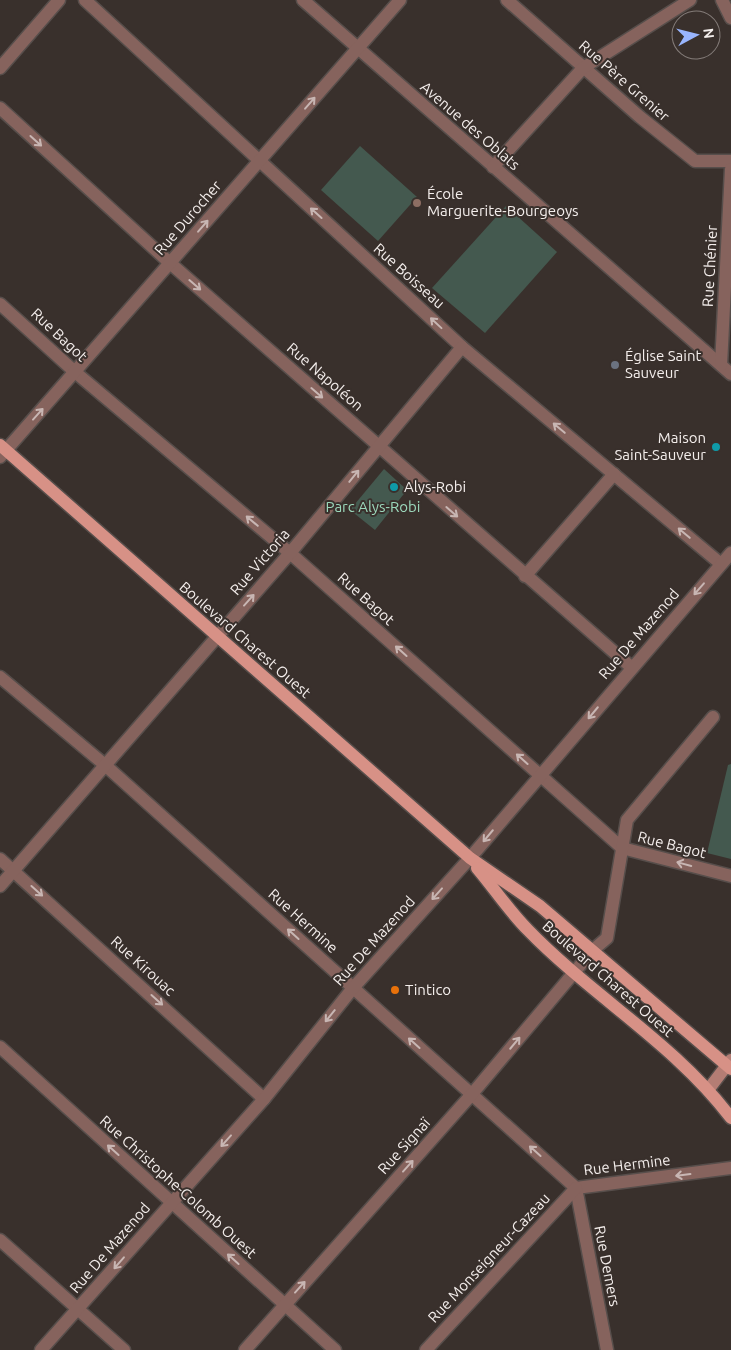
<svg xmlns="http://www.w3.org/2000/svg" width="731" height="1350" viewBox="0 0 731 1350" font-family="Ubuntu,sans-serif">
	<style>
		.green { fill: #44594f }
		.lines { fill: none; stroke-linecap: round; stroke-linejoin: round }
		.street-casing { stroke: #574e4b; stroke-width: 15 }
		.secondary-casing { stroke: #574e4b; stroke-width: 15 }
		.primary-casing { stroke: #574e4b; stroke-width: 15 }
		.street { stroke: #86635d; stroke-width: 12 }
		.secondary { stroke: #b47d74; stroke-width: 12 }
		.primary { stroke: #d79186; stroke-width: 12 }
		.oneway { stroke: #c8b6b3 }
		.education-dot { fill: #8d6e63; stroke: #39302c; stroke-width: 2 }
		.worship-dot { fill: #6b7280; stroke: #39302c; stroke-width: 2 }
		.culture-dot { fill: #0f9aa8; stroke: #39302c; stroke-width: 2 }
		.food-dot { fill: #e8710a; stroke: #39302c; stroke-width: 2 }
		.labels { text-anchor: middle; stroke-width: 4; stroke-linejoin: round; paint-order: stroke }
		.street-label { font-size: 15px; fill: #f4eeec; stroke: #39302c }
		.poi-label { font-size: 15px; fill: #f4eeec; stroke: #39302c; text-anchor: start }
		.park-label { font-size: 15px; fill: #9cd8bc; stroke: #39302c }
	</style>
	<rect width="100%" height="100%" fill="#39302c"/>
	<!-- green -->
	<g class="green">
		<path d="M360 146 417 197 378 241 321 190Z"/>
		<path d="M506 206 557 252 485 333 432 288Z"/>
		<path d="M384 469 407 490 375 530 350 510Z"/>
		<path d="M731 764V859L707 853 728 765Z"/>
	</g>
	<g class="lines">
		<!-- street casing -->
		<g class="street-casing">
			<g id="street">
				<path d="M85 0 462 347 721 564"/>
				<path d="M303 0 731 374"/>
				<path d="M507 0 640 117 695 161H731"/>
				<path d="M722 0 731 18"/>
				<path d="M0 68 59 0"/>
				<path d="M0 108 170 263 631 667"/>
				<path d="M493 167 583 68 690 0"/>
				<path d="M0 304 75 372 290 553 622 848 731 876"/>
				<path d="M721 365 731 169"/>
				<path d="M0 457 400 0"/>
				<path d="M525 576 614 474"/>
				<path d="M0 677 105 765 576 1188 731 1168"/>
				<path d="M0 859 264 1099"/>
				<path d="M0 886 290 553 462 347"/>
				<path d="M0 1047 335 1350"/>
				<path d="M576 1188 607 1350"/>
				<path d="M0 1240 124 1350"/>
				<path d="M41 1350 264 1099 353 988 470 858 731 553"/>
				<path d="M245 1350 472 1094 593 950 607 938 627 820 713 717"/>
				<path d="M426 1350 576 1188"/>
			</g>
		</g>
		<!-- secondary casing -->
		<g class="secondary-casing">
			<path id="secondary" d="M708 1090 731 1060"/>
		</g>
		<!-- primary casing -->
		<g class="primary-casing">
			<g id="primary">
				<path d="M0 445 470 858 540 906 731 1069"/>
				<path d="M477 868C494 888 509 911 528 930 592 996 675 1044 731 1118"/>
			</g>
		</g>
		<!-- street -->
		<use href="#street" class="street"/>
		<!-- secondary -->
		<use href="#secondary" class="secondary"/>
		<!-- primary -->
		<use href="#primary" class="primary"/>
	</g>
	<!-- one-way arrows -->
	<defs><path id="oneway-shaft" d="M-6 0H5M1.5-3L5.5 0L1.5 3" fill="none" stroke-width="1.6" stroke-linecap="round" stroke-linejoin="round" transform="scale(1.25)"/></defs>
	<g class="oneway">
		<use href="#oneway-shaft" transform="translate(310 103) rotate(-49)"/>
		<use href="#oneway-shaft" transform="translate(36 141) rotate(42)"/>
		<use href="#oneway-shaft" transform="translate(316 213) rotate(-138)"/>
		<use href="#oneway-shaft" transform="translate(203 226) rotate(-49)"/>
		<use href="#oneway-shaft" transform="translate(195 285) rotate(41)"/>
		<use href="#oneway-shaft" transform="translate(436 323) rotate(-137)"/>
		<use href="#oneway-shaft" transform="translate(317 393) rotate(41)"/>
		<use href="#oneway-shaft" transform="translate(38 414) rotate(-48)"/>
		<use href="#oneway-shaft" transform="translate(559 428) rotate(-140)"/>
		<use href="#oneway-shaft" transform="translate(354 476) rotate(-51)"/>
		<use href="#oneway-shaft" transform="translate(452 512) rotate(41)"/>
		<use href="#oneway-shaft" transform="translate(252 521) rotate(-140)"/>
		<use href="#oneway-shaft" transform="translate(684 533) rotate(-140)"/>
		<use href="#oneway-shaft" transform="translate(699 589) rotate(131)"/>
		<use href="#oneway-shaft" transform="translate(249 600) rotate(-48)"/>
		<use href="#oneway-shaft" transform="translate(401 651) rotate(-138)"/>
		<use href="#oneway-shaft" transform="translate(593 713) rotate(130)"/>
		<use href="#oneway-shaft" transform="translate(522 759) rotate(-138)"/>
		<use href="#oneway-shaft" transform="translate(488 836) rotate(130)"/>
		<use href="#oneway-shaft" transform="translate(684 864) rotate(-165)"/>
		<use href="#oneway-shaft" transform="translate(37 891) rotate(42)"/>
		<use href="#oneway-shaft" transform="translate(437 894) rotate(132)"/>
		<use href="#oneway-shaft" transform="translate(293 934) rotate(-138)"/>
		<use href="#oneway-shaft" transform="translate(157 1000) rotate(42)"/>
		<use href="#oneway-shaft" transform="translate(330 1016) rotate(129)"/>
		<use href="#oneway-shaft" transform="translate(414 1043) rotate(-138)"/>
		<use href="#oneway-shaft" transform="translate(515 1043) rotate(-50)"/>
		<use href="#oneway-shaft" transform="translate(226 1141) rotate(132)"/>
		<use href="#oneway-shaft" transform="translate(113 1150) rotate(-138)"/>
		<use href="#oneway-shaft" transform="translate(535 1151) rotate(-138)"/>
		<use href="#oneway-shaft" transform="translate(408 1166) rotate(-48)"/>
		<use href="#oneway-shaft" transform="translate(683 1175) rotate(173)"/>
		<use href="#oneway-shaft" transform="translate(233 1259) rotate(-138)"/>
		<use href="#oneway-shaft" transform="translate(119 1263) rotate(131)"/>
		<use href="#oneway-shaft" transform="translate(300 1287) rotate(-48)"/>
	</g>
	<!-- markers -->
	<circle class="education-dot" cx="417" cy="203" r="5"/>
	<circle class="worship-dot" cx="615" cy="365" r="5"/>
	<g class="culture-dot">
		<circle cx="716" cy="447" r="5"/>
		<circle cx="394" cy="487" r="5"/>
	</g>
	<circle class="food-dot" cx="395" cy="990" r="5"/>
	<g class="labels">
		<!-- street labels -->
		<g class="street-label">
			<text transform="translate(624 81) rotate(41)" y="5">Rue Père Grenier</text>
			<text transform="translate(470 126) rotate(41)" y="5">Avenue des Oblats</text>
			<text transform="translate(188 218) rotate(-49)" y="5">Rue Durocher</text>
			<text transform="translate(710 266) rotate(-87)" y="5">Rue Chénier</text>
			<text transform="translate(409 276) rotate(42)" y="5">Rue Boisseau</text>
			<text transform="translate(59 335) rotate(43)" y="5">Rue Bagot</text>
			<text transform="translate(325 377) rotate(41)" y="5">Rue Napoléon</text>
			<text transform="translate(260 562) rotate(-49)" y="5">Rue Victoria</text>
			<text transform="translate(366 599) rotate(42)" y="5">Rue Bagot</text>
			<text transform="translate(639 634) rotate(-49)" y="5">Rue De Mazenod</text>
			<text transform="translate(245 640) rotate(41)" y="5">Boulevard Charest Ouest</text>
			<text transform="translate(672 845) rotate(14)" y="5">Rue Bagot</text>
			<text transform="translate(303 921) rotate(42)" y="5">Rue Hermine</text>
			<text transform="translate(374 941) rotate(-48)" y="5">Rue De Mazenod</text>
			<text transform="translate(143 966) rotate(42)" y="5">Rue Kirouac</text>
			<text transform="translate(608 979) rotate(41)" y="5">Boulevard Charest Ouest</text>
			<text transform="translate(404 1146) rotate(-48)" y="5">Rue Signaï</text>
			<text transform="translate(627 1165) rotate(-7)" y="5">Rue Hermine</text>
			<text transform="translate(178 1187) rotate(42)" y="5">Rue Christophe-Colomb Ouest</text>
			<text transform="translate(110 1248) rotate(-49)" y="5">Rue De Mazenod</text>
			<text transform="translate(489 1258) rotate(-47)" y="5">Rue Monseigneur-Cazeau</text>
			<text transform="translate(607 1266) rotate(79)" y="5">Rue Demers</text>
		</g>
		<!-- poi labels -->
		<g class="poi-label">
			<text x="427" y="199">École<tspan x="427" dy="17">Marguerite-Bourgeoys</tspan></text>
			<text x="625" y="361">Église Saint<tspan x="625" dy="17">Sauveur</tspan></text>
			<text x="706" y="443" text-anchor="end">Maison<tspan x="706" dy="17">Saint-Sauveur</tspan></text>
			<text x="404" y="492">Alys-Robi</text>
			<text x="405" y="995">Tintico</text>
		</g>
		<!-- park labels -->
		<g class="park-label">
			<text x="373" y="512">Parc Alys-Robi</text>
		</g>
	</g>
	<!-- north arrow -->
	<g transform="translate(696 35) rotate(83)"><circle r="24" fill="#39302c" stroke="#847c79"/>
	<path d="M0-4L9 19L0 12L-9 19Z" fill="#99b5fd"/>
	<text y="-8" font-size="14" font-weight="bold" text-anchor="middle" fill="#f4eeec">N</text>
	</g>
</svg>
